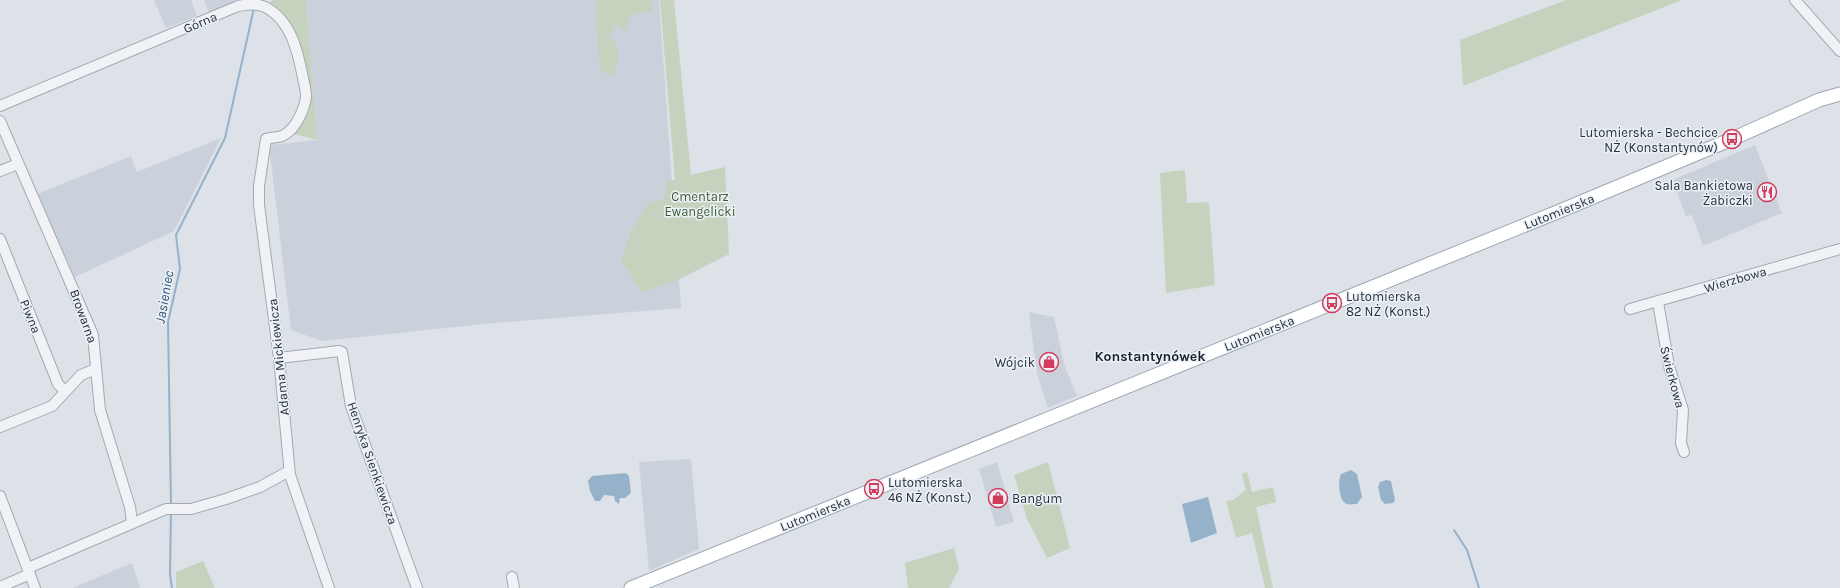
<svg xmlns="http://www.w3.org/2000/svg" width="1840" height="588" viewBox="0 0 1840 588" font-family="Karla,sans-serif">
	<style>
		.built { fill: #cbd1da }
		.green { fill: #c4d2be }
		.water { fill: #96b2ca }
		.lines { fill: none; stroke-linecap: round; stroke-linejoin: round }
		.stream { stroke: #96b2ca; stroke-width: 2 }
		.minor-casing { stroke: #a2a9b2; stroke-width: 12 }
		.major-casing { stroke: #9ca7b4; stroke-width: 15 }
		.minor { stroke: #f0f2f6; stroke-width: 10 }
		.major { stroke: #fff; stroke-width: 13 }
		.labels { text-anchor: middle; stroke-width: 3; stroke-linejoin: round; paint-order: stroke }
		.street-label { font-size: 13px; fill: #26313f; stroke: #ecf1f5 }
		.poi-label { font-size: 13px; fill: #26313f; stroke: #ecf1f5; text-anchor: end }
		.park-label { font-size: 13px; fill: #3d5b33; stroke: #ecf1f5 }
		.water-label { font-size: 14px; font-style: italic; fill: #2e5274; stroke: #ecf1f5 }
		.neighbourhood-label { font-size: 14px; font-weight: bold; fill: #18222f; stroke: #ecf1f5 }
	</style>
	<rect width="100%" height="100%" fill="#dde2e8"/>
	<!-- built -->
	<g class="built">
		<path d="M154 0H191L197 16 166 28Z"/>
		<path d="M204 0H234L235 2 209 13Z"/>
		<path d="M306 0H659L681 308 494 323 322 341 291 330 269 145 317 140Z"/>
		<path d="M221 138 174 231 75 277 37 194 131 156 137 172Z"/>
		<path d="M1755 145 1782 213 1703 246 1692 215 1686 216 1672 180Z"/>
		<path d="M1029 312 1054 317 1065 367 1077 396 1048 408 1037 374Z"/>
		<path d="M691 459 699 549 649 571 639 462Z"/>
		<path d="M997 462 1014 522 996 527 979 469Z"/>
		<path d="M132 563 140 588H72Z"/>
	</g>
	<!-- green -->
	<g class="green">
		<path d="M273 0H306L317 140 288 132 306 95 297 48 265 7Z"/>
		<path d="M595 0H653L652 11 633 14 628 21 627 31 615 23 616 28 611 31 610 36C619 47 619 56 616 70L609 75 600 70Z"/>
		<path d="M660 0H674L691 175 725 167 729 254 676 281 642 292 621 260 631 232 647 205 664 198 667 181 675 180Z"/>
		<path d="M1566 0H1682L1463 86 1460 40Z"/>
		<path d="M1185 170 1187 203 1209 202 1215 285 1166 293 1160 173Z"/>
		<path d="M1048 462 1070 548 1047 558 1027 519 1014 475Z"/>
		<path d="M1247 472 1252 492 1273 487 1276 502 1256 507 1273 588H1265L1252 533 1236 538 1226 501 1233 500 1246 490 1242 474Z"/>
		<path d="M954 548 959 569 949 588H908L905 563Z"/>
		<path d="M203 561 215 588H176V572Z"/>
	</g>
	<!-- water -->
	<g class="water">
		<path d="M1351 470 1357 474 1362 497 1357 504C1354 504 1350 505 1347 504 1338 501 1338 480 1341 474Z"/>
		<path d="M626 473 629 476 631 493 625 498H620L619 504 615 501 614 496 604 495 600 501H595L590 491 588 481 592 476Z"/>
		<path d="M1386 480 1391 481 1395 500 1393 503 1385 504 1381 500 1378 487 1380 482Z"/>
		<path d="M1208 497 1217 533 1191 543 1182 504Z"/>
	</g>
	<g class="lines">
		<!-- stream -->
		<g class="stream">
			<path d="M171 505 168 322 180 269 176 235 225 138 254 8"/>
			<path d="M171 511 170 574 172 588"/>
			<path d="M1454 530 1467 550 1479 588"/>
		</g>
		<!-- minor casing -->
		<g class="minor-casing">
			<g id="minor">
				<path d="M1795 0 1840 51"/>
				<path d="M0 106 238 6C247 4 256 3 265 7 291 20 298 52 303 78 304 83 306 90 306 96 305 108 296 129 284 135 279 138 272 137 266 139L259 186V205L279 358 290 475 329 588"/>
				<path d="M0 121 93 335 100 410 130 507 132 522"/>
				<path d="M0 171 18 164"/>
				<path d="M0 239 58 384 65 391"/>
				<path d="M1658 302 1669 366 1683 410 1681 443 1684 452"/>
				<path d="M1630 309 1840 249"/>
				<path d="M279 358 339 351 342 352 351 406 417 588"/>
				<path d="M0 427 52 406 81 375 96 369"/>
				<path d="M0 496 35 588"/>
				<path d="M28 568 166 509H191L226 499 260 487 289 471"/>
				<path d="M512 577 514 588"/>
				<path d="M0 587 30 574"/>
			</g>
		</g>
		<!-- major casing -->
		<g class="major-casing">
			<path id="major" d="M631 588 1555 213 1732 139 1819 100 1840 94"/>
		</g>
		<!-- minor -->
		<use href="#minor" class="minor"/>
		<!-- major -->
		<use href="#major" class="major"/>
	</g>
	<!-- icons -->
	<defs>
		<g id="bus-ring" transform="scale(1)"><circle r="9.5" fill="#ecf1f5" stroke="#d33b5c" stroke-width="1.5"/><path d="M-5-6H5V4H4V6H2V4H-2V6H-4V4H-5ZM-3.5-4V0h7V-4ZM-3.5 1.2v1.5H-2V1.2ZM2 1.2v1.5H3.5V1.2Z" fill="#d33b5c"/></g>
		<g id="restaurant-ring" transform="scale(1)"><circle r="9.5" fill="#ecf1f5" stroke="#d33b5c" stroke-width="1.5"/><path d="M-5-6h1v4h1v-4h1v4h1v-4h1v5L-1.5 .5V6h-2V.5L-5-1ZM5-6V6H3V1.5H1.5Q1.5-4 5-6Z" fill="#d33b5c"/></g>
		<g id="shop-ring" transform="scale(1)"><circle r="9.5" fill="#ecf1f5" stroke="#d33b5c" stroke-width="1.5"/><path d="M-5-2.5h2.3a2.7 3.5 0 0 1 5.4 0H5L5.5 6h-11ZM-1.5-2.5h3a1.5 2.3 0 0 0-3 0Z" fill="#d33b5c"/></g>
	</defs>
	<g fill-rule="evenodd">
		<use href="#bus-ring" x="1732" y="139"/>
		<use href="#restaurant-ring" x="1767" y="192"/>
		<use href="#bus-ring" x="1332" y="303"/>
		<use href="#shop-ring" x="1049" y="362"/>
		<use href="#bus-ring" x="874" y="489"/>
		<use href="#shop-ring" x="998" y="498"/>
	</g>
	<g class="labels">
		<!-- street labels -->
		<g class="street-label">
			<text transform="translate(200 22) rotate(-23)" y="5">Górna</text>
			<text transform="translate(1559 211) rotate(-22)" y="5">Lutomierska</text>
			<text transform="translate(1735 279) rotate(-16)" y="5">Wierzbowa</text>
			<text transform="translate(31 316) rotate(68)" y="5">Piwna</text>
			<text transform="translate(84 316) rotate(70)" y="5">Browarna</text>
			<text transform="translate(1259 333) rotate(-22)" y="5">Lutomierska</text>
			<text transform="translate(278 357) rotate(-96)" y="5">Adama Mickiewicza</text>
			<text transform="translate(1673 377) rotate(75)" y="5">Świerkowa</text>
			<text transform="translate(373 463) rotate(71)" y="5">Henryka Sienkiewicza</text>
			<text transform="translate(815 513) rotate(-22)" y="5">Lutomierska</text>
		</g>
		<!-- poi labels -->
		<g class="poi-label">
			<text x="1718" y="137">Lutomierska - Bechcice<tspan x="1718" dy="15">NŻ (Konstantynów)</tspan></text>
			<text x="1753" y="190">Sala Bankietowa<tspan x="1753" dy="15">Żabiczki</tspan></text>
			<text x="1346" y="301" text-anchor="start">Lutomierska<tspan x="1346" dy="15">82 NŻ (Konst.)</tspan></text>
			<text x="1035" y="367">Wójcik</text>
			<text x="888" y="487" text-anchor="start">Lutomierska<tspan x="888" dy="15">46 NŻ (Konst.)</tspan></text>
			<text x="1012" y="503" text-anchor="start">Bangum</text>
		</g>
		<!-- park labels -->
		<g class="park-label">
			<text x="700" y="201">Cmentarz<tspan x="700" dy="15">Ewangelicki</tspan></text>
		</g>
		<!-- water labels -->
		<g class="water-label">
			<text transform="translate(164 297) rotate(-80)" y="5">Jasieniec</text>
		</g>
		<!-- neighbourhood labels -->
		<g class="neighbourhood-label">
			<text x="1150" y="361">Konstantynówek</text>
		</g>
	</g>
</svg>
